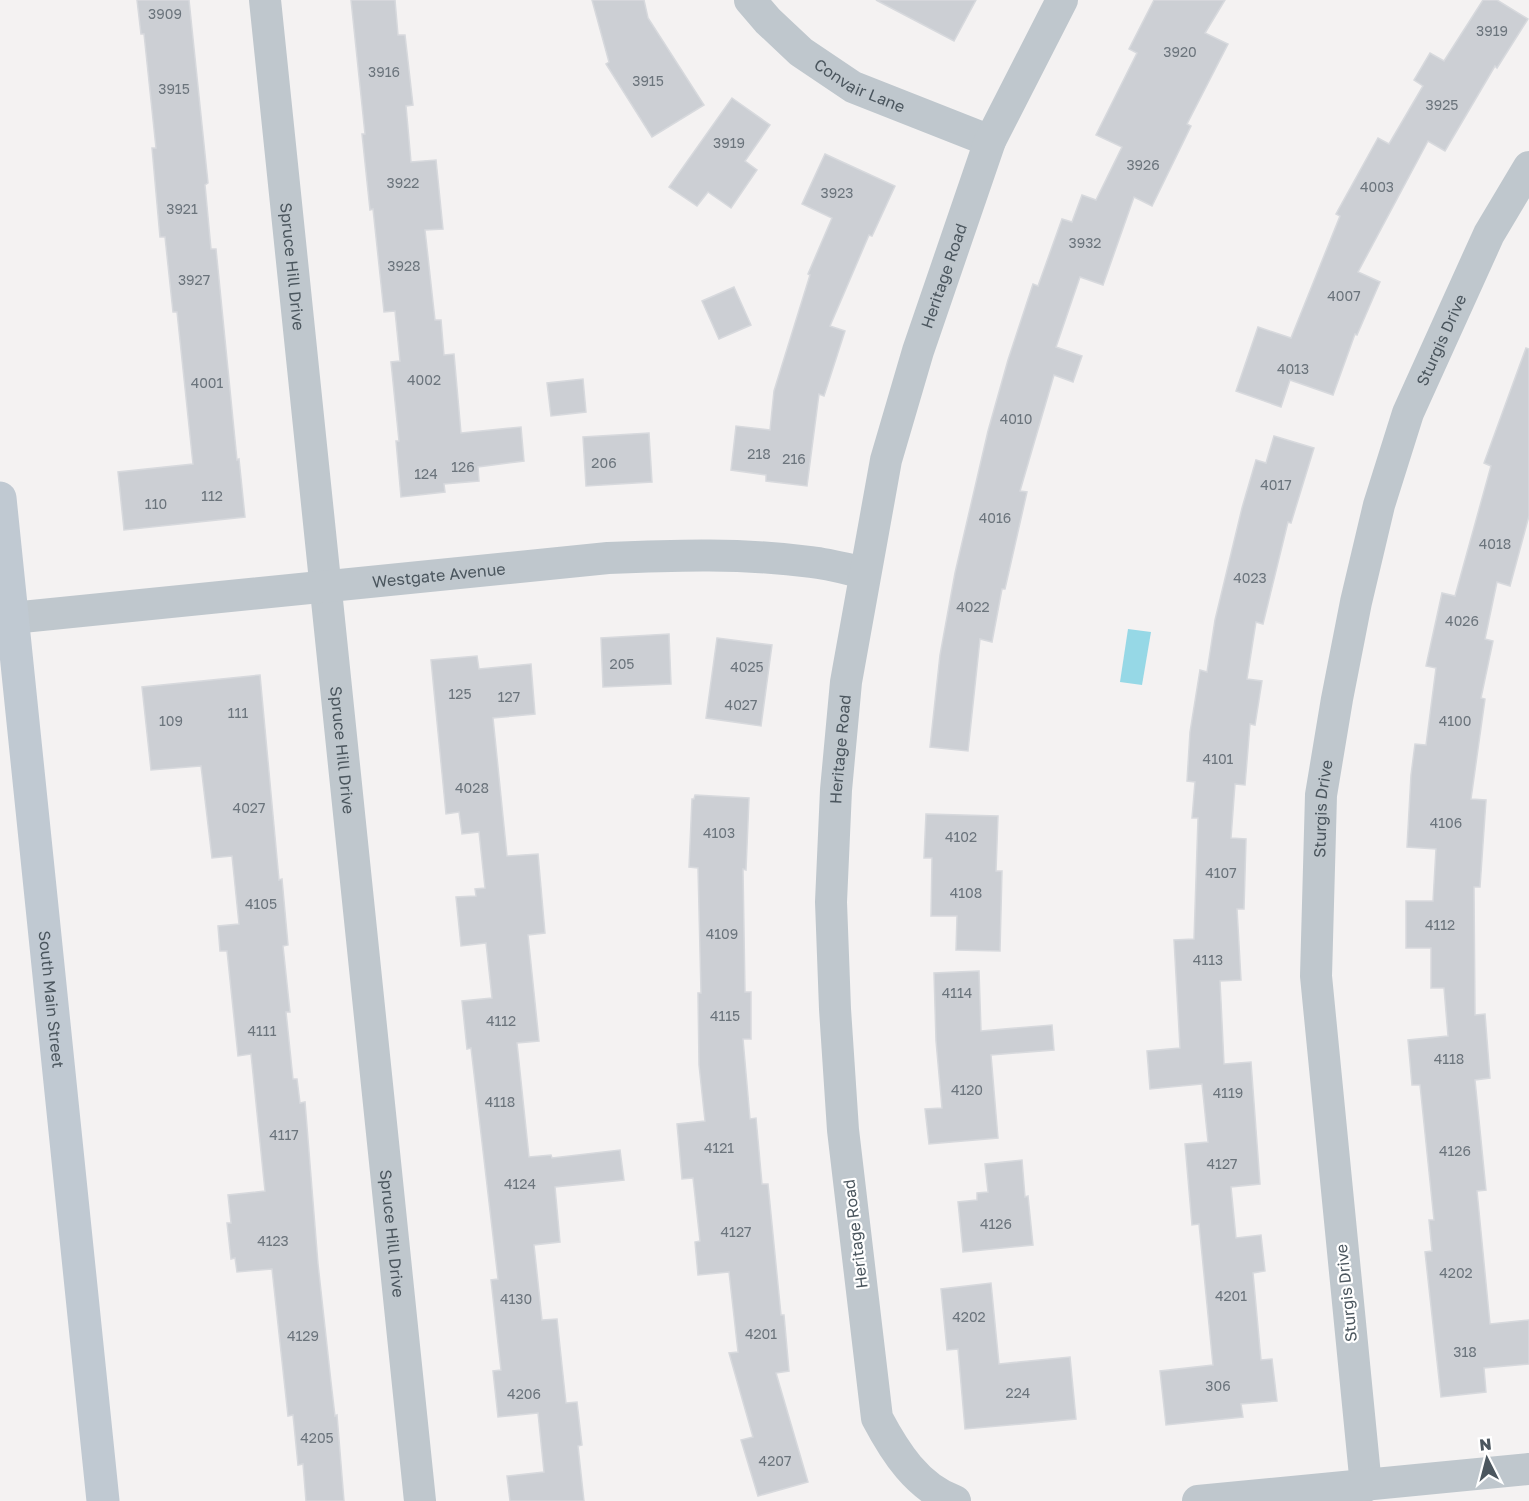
<svg xmlns="http://www.w3.org/2000/svg" width="1529" height="1501" viewBox="0 0 1529 1501" font-family="'Golos Text',sans-serif">
	<style>
		.water { fill: #96d8e6 }
		.building { fill: #cccfd4; stroke: #d7d9dd; stroke-width: 1.5 }
		.lines { fill: none; stroke-linecap: round; stroke-linejoin: round }
		.street { stroke: #bfc7cd; stroke-width: 32 }
		.secondary { stroke: #c0c9d2; stroke-width: 33 }
		.labels { text-anchor: middle; stroke-width: 4.5; stroke-linejoin: round; paint-order: stroke }
		.number-label { font-size: 14px; fill: #6b747c }
		.street-label { font-size: 16px; fill: #4b565e; stroke: #fff }
	</style>
	<rect width="100%" height="100%" fill="#f4f2f2"/>
	<!-- water -->
	<path class="water" d="M1128 629 1151 632 1142 685 1120 682Z"/>
	<!-- building -->
	<g class="building">
		<path d="M137 0H189L208 183 205 185 211 249H216L237 460 239 459 245 517 124 530 118 472 193 464 177 312H173L165 237H160L152 148H156L144 34H141Z"/>
		<path d="M351 0H395L398 35H405L413 105 406 106 411 162 436 160 443 229 425 230 435 320H441L444 355 454 354 461 433 521 427 524 461 478 467 479 481 444 484 445 492 401 497 396 441H399L391 362 400 361 395 311 384 312 373 209 370 210 362 134H365Z"/>
		<path d="M592 0H644L648 18 704 105 652 137 606 64 609 62Z"/>
		<path d="M876 0H976L954 41Z"/>
		<path d="M1154 0H1225L1205 33 1228 44 1187 124 1191 126 1152 206 1134 197 1103 285 1080 277 1056 347 1082 356 1073 382 1054 375 1020 491 1027 492 1005 589H1002L992 642 980 639 968 751 930 747 940 655 955 573 988 431 1008 360 1033 284 1038 286 1062 219 1072 222 1082 195 1096 200 1122 147 1096 135 1137 53 1129 49Z"/>
		<path d="M1483 0H1497L1528 19 1497 68 1495 66 1445 151 1428 141 1358 272 1380 282 1357 335 1355 334 1333 395 1290 380 1281 407 1236 391 1258 327 1291 338 1340 216 1336 214 1378 138 1389 144 1423 86 1414 80 1430 53 1444 61Z"/>
		<path d="M732 98 770 125 745 161 757 170 731 208 708 192 697 206 669 187Z"/>
		<path d="M825 154 895 186 872 236 869 235 830 326 845 331 824 396 819 394 807 486 766 481V475L731 470 736 426 770 430 774 391 810 275 808 274 832 218 802 204Z"/>
		<path d="M734 287 751 325 719 339 702 301Z"/>
		<path d="M1526 348 1529 349V516L1510 586 1497 582 1485 639 1493 641 1481 698 1485 699 1471 799 1486 800 1480 887H1474L1475 1015 1485 1014 1490 1078 1475 1080 1486 1190 1477 1191 1490 1324 1529 1320V1364L1484 1368 1486 1392 1441 1397 1425 1252 1432 1251 1429 1220H1434L1420 1085H1412L1408 1040 1448 1036 1444 988H1431V948H1406V901H1433L1436 849 1407 847 1411 775 1415 744 1426 745 1436 668 1426 666 1442 593 1455 596 1491 466 1484 463Z"/>
		<path d="M583 379 586 412 551 416 547 383Z"/>
		<path d="M649 433 652 482 586 486 583 437Z"/>
		<path d="M1274 436 1314 448 1291 523 1288 522 1263 624 1256 622 1247 679 1262 681 1255 725 1250 724 1245 785 1235 784 1231 838 1246 839 1244 909H1237L1241 980 1220 981 1224 1064 1251 1062 1260 1184 1231 1187 1236 1238 1261 1235 1265 1271 1253 1273 1261 1360 1272 1359 1277 1401 1241 1404 1243 1417 1166 1425 1160 1371 1213 1365 1199 1224 1192 1225 1185 1144 1208 1142 1202 1084 1150 1089 1147 1051 1180 1048 1174 940 1194 939 1198 818H1192L1195 782 1187 781 1190 732 1200 670 1207 672 1215 620 1242 508 1256 460 1266 463Z"/>
		<path d="M669 634 671 684 603 687 601 638Z"/>
		<path d="M717 638 772 645 761 726 706 718Z"/>
		<path d="M477 656 479 669 531 664 535 714 493 718 507 856 538 854 545 933 528 935 539 1041 517 1043 529 1157 551 1155 552 1158 620 1150 624 1180 555 1187 560 1242 534 1245 542 1320 557 1319 566 1403 577 1402 582 1445 578 1446 584 1501H510L507 1476 544 1472 538 1413 498 1417 493 1371 501 1370 491 1280 498 1279 471 1048 467 1049 462 1001 492 998 486 943 461 946 456 897 476 896 475 889 485 888 479 832 462 834 459 812 446 814 431 660Z"/>
		<path d="M260 675 279 880 282 879 288 945 283 946 290 1012H286L293 1079H297L300 1103 305 1102 318 1264 331 1382 335 1416 337 1415 344 1501H306L303 1464 298 1465 293 1415 288 1416 272 1269 237 1272 235 1258 231 1259 227 1223H231L228 1195 265 1191 251 1054 238 1056 227 951H220L218 926 239 924 232 856 212 858 201 766 151 770 142 687Z"/>
		<path d="M695 795 749 798 746 870 743 869 745 992H751V1039H743L750 1119 756 1118 762 1184H768L781 1315H784L789 1371 776 1373 808 1482 758 1496 741 1440 753 1437 729 1353 738 1352 729 1272 698 1275 695 1242 700 1241 693 1178 682 1179 677 1124 705 1121 699 1065 698 993H701L698 868 689 867 692 799H694Z"/>
		<path d="M926 814 998 816 996 871H1002L1000 951 956 950 957 916H931L932 858H924Z"/>
		<path d="M979 971 981 1031 1052 1025 1054 1050 991 1055 998 1138 929 1144 925 1109 942 1108 936 1041 934 973Z"/>
		<path d="M1022 1160 1025 1197 1028 1196 1033 1245 963 1252 958 1202 977 1200V1193L988 1192 985 1164Z"/>
		<path d="M991 1283 999 1364 1070 1357 1076 1419 965 1429 958 1349 947 1350 941 1289Z"/>
	</g>
	<g class="lines">
		<!-- street -->
		<g class="street">
			<path id="s1" d="M265 0 420 1501"/>
			<path id="s2" d="M750 0 768 21 801 52 853 87 990 141"/>
			<path id="s3" d="M12 618 608 558C676 555 743 553 811 562 829 564 847 569 865 573"/>
			<path id="s4" d="M1366 1486 1316 976 1321 795 1337 699 1356 602 1379 505 1408 413 1489 234 1529 167"/>
			<path id="s5" d="M955 1501C917 1487 895 1452 877 1418L843 1130 835 1009 831 902 836 790 846 682 886 460 918 351 990 141 1062 0"/>
			<path d="M1198 1501 1529 1469"/>
		</g>
		<!-- secondary -->
		<path class="secondary" id="s6" d="M0 498 103 1501"/>
	</g>
	<g class="labels">
		<!-- number labels -->
		<g class="number-label">
			<text x="165" y="19">3909</text>
			<text x="1492" y="36">3919</text>
			<text x="1180" y="57">3920</text>
			<text x="384" y="77">3916</text>
			<text x="648" y="86">3915</text>
			<text x="174" y="94">3915</text>
			<text x="1442" y="110">3925</text>
			<text x="729" y="148">3919</text>
			<text x="1143" y="170">3926</text>
			<text x="403" y="188">3922</text>
			<text x="1377" y="192">4003</text>
			<text x="837" y="198">3923</text>
			<text x="182" y="214">3921</text>
			<text x="1085" y="248">3932</text>
			<text x="404" y="271">3928</text>
			<text x="194" y="285">3927</text>
			<text x="1344" y="301">4007</text>
			<text x="1293" y="374">4013</text>
			<text x="424" y="385">4002</text>
			<text x="207" y="388">4001</text>
			<text x="1016" y="424">4010</text>
			<text x="759" y="459">218</text>
			<text x="794" y="464">216</text>
			<text x="604" y="468">206</text>
			<text x="463" y="472">126</text>
			<text x="426" y="479">124</text>
			<text x="1276" y="490">4017</text>
			<text x="212" y="501">112</text>
			<text x="156" y="509">110</text>
			<text x="995" y="523">4016</text>
			<text x="1495" y="549">4018</text>
			<text x="1250" y="583">4023</text>
			<text x="973" y="612">4022</text>
			<text x="1462" y="626">4026</text>
			<text x="622" y="669">205</text>
			<text x="747" y="672">4025</text>
			<text x="460" y="699">125</text>
			<text x="509" y="702">127</text>
			<text x="741" y="710">4027</text>
			<text x="238" y="718">111</text>
			<text x="171" y="726">109</text>
			<text x="1455" y="726">4100</text>
			<text x="1218" y="764">4101</text>
			<text x="472" y="793">4028</text>
			<text x="249" y="813">4027</text>
			<text x="1446" y="828">4106</text>
			<text x="719" y="838">4103</text>
			<text x="961" y="842">4102</text>
			<text x="1221" y="878">4107</text>
			<text x="966" y="898">4108</text>
			<text x="261" y="909">4105</text>
			<text x="1440" y="930">4112</text>
			<text x="722" y="939">4109</text>
			<text x="1208" y="965">4113</text>
			<text x="957" y="998">4114</text>
			<text x="725" y="1021">4115</text>
			<text x="501" y="1026">4112</text>
			<text x="262" y="1036">4111</text>
			<text x="1449" y="1064">4118</text>
			<text x="967" y="1095">4120</text>
			<text x="1228" y="1098">4119</text>
			<text x="500" y="1107">4118</text>
			<text x="284" y="1140">4117</text>
			<text x="719" y="1153">4121</text>
			<text x="1455" y="1156">4126</text>
			<text x="1222" y="1169">4127</text>
			<text x="520" y="1189">4124</text>
			<text x="996" y="1229">4126</text>
			<text x="736" y="1237">4127</text>
			<text x="273" y="1246">4123</text>
			<text x="1456" y="1278">4202</text>
			<text x="1231" y="1301">4201</text>
			<text x="516" y="1304">4130</text>
			<text x="969" y="1322">4202</text>
			<text x="761" y="1339">4201</text>
			<text x="303" y="1341">4129</text>
			<text x="1465" y="1357">318</text>
			<text x="1218" y="1391">306</text>
			<text x="1018" y="1398">224</text>
			<text x="524" y="1399">4206</text>
			<text x="317" y="1443">4205</text>
			<text x="775" y="1466">4207</text>
		</g>
		<!-- street labels -->
		<g class="street-label">
			<text dy="6" stroke="none"><textPath href="#s2" startOffset="141">Convair Lane</textPath></text>
			<text dy="6" stroke="none"><textPath href="#s1" startOffset="268">Spruce Hill Drive</textPath></text>
			<text dy="6" stroke="none"><textPath href="#s5" startOffset="1274">Heritage Road</textPath></text>
			<text dy="6" stroke="none"><textPath href="#s4" startOffset="1166">Sturgis Drive</textPath></text>
			<text dy="6" stroke="none"><textPath href="#s3" startOffset="429">Westgate Avenue</textPath></text>
			<text dy="6" stroke="none"><textPath href="#s5" startOffset="788">Heritage Road</textPath></text>
			<text dy="6" stroke="none"><textPath href="#s1" startOffset="754">Spruce Hill Drive</textPath></text>
			<text dy="6" stroke="none"><textPath href="#s4" startOffset="680">Sturgis Drive</textPath></text>
			<text dy="6" stroke="none"><textPath href="#s6" startOffset="504">South Main Street</textPath></text>
			<text dy="6" stroke="none"><textPath href="#s1" startOffset="1240">Spruce Hill Drive</textPath></text>
			<text transform="translate(855 1234) rotate(-97)" y="6">Heritage Road</text>
			<text transform="translate(1346 1293) rotate(-96)" y="6">Sturgis Drive</text>
		</g>
	</g>
	<!-- north arrow -->
	<g transform="translate(1487 1459) rotate(354)" stroke="#ffffff" stroke-width="4.5" paint-order="stroke">
	<path d="M0-4.5L10 22L0 15L-10 22Z" fill="#4b565e"/>
	<text y="-9" font-size="16" font-weight="bold" text-anchor="middle" fill="#4b565e">N</text>
	</g>
</svg>
